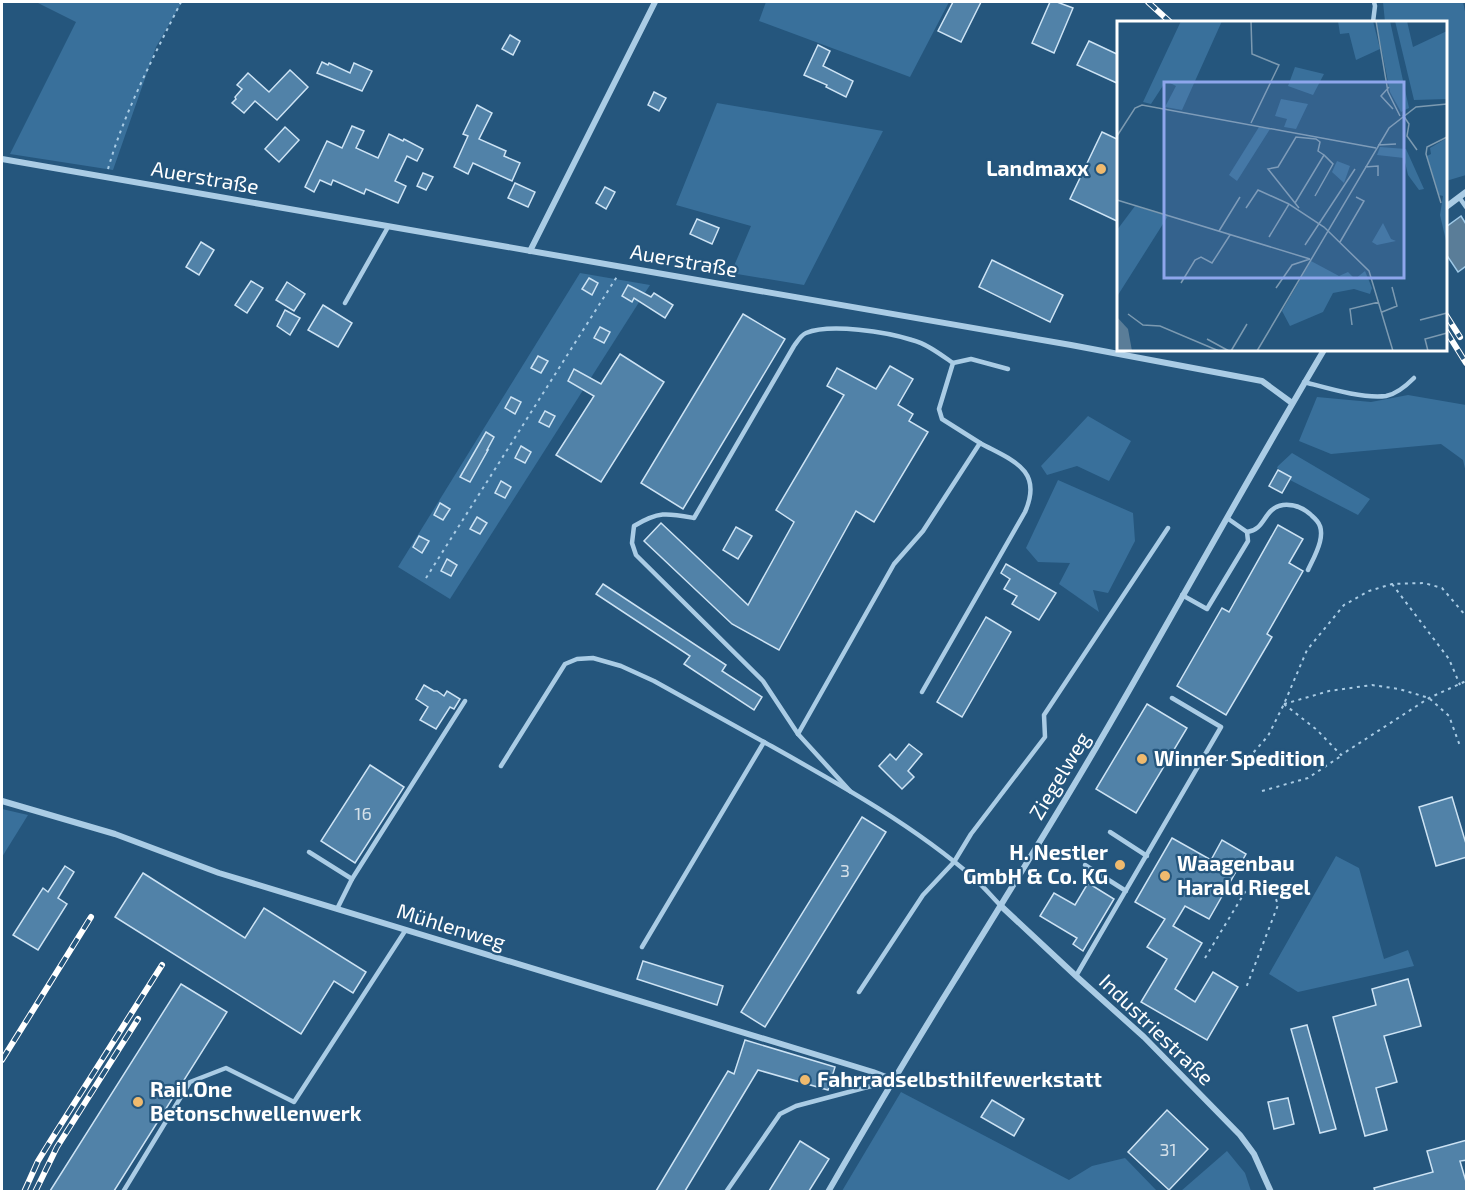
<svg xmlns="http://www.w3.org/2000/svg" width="1468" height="1193" viewBox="0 0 1468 1193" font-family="'Exo 2',sans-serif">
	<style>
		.green { fill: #39709b }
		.water { fill: #5a7d98; stroke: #9ec8e6; stroke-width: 1.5 }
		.building { fill: #5182a8; stroke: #cde3f4; stroke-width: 1.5 }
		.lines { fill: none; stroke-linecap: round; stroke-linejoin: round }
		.path { stroke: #aacce5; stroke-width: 2; stroke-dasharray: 3 4.5; stroke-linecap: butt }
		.service { stroke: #aacce5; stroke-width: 4.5 }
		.minor { stroke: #aacce5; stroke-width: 6 }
		.rail-casing { stroke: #fff; stroke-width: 6 }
		.rail { stroke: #25567d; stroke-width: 4; stroke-dasharray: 11; stroke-linecap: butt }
		.poi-dot { fill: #efba6e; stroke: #25567d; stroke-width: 2 }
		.labels { text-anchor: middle; stroke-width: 4.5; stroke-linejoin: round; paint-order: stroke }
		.number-label { font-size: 18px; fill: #d4e0e9 }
		.poi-label { font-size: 21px; font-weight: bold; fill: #fff; stroke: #25567d; text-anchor: start }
		.street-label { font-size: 21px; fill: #fff; stroke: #25567d }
		.inset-road { fill: none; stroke: #7c9ab1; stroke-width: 1.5 }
		.view { fill: #8ea6ec; fill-opacity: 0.15; stroke: #8ea6ec; stroke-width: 3 }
		.inset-edge { fill: none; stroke: #fff; stroke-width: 3 }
	</style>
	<rect width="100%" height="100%" fill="#25567d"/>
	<!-- green -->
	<g class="green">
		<path d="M36 2H182L156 47 113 170 10 154 76 22Z"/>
		<path d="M766 2H949L910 77 759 21Z"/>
		<path d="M1383 2H1463L1466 16V175L1446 181V22H1385Z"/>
		<path d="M717 103 883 131 804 285 731 273 751 226 676 205Z"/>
		<path d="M580 273 650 285 450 599 398 567Z"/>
		<path d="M1408 395 1466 405V473L1463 460 1441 444 1331 454 1299 441 1317 397 1371 402Z"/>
		<path d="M1088 416 1131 441 1109 481 1077 466 1047 475 1041 466Z"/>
		<path d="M1292 453 1370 499 1358 515 1290 480 1291 477 1277 468 1278 466Z"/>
		<path d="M1058 480 1133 513 1135 541 1108 593 1093 590 1099 612 1059 584 1070 563 1038 562 1026 548Z"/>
		<path d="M2 809 28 815 2 857Z"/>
		<path d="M1336 856 1359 868 1384 959 1408 950 1414 966 1298 992 1269 974Z"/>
		<path d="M901 1092 1069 1180 1092 1166 1125 1158 1157 1191H842Z"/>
		<path d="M1227 1151 1245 1173 1251 1191H1181Z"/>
	</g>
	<!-- water -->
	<path class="water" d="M1461 216 1466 224V266L1458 272 1446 254V227Z"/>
	<!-- building -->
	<g class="building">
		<path d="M953 2H981L961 42 938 31Z"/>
		<path d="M1050 2H1057L1073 8 1054 53 1032 43Z"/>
		<path d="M510 35 520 41 513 55 502 49Z"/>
		<path d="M1089 41 1119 55V84L1077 65Z"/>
		<path d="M818 45 830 51 823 66 853 81 846 97 826 87 827 85 804 75Z"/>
		<path d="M322 62 328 65 329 63 350 73 354 63 372 71 362 91 317 73Z"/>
		<path d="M290 70 308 87 277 120 255 101 244 113 232 103 236 99 235 97 242 89 237 85 248 73 269 92Z"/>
		<path d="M654 92 666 98 659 111 648 105Z"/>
		<path d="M477 105 492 113 479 139 506 151 504 156 520 163 512 181 473 163 468 174 454 167 468 136 463 134Z"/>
		<path d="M352 126 364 131 356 148 378 158 389 134 403 141 404 139 423 149 417 161 407 156 395 181 406 186 398 203 366 189 364 194 333 180 331 185 320 180 314 192 305 187 327 141 342 148Z"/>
		<path d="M285 127 299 140 279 162 265 149Z"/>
		<path d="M1102 132 1119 140V222L1070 199Z"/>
		<path d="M423 173 433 177 426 190 417 186Z"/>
		<path d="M515 183 535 192 528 207 508 198Z"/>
		<path d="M605 187 615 192 606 209 596 203Z"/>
		<path d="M697 219 719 228 712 244 690 234Z"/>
		<path d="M201 242 214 250 199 275 186 267Z"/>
		<path d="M992 260 1063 295 1050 322 979 287Z"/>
		<path d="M589 278 598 283 592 295 582 289Z"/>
		<path d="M251 281 263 288 247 313 235 305Z"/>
		<path d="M287 282 305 294 294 311 276 300Z"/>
		<path d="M628 285 651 297 654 293 673 305 665 318 634 298 632 302 622 296Z"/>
		<path d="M323 305 352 323 338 347 308 330Z"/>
		<path d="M285 310 300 318 290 335 277 326Z"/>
		<path d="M743 314 785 339 683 509 641 483Z"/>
		<path d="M600 327 610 332 604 343 594 338Z"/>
		<path d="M620 354 664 382 601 482 556 455 594 396 568 381 574 369 601 384Z"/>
		<path d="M538 356 548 361 541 373 531 368Z"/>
		<path d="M890 366 913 379 898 405 913 414 909 421 928 432 874 522 856 511 779 650 732 624 644 541 661 523 748 605 794 522 776 510 844 395 827 386 837 368 876 389Z"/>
		<path d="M511 397 521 402 515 414 505 408Z"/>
		<path d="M545 411 555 416 549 427 539 422Z"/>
		<path d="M486 432 494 437 487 450H488L470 482 460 477Z"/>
		<path d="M521 446 531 452 525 463 515 458Z"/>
		<path d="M1278 470 1291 477 1282 493 1269 486Z"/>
		<path d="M501 481 511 487 505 498 495 493Z"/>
		<path d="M440 503 450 509 443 520 434 515Z"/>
		<path d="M477 517 487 523 480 534 470 529Z"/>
		<path d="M1278 525 1303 539 1289 563 1303 571 1267 634 1272 637 1226 715 1177 686 1222 608 1229 612Z"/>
		<path d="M736 527 752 536 738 559 723 550Z"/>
		<path d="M419 536 429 541 422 553 413 547Z"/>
		<path d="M447 559 457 565 451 576 441 571Z"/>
		<path d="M1006 564 1056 593 1039 620 1012 604 1017 596 1004 589 1010 579 1001 573Z"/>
		<path d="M603 584 726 665 722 671 762 697 754 710 684 664 690 656 596 594Z"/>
		<path d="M986 617 1011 632 962 717 937 702Z"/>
		<path d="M424 685 434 691H437L444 696 447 691 460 699 454 709 450 707 436 729 420 720 428 707 416 699Z"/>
		<path d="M1147 704 1187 728 1136 813 1096 789Z"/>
		<path d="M909 744 922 754 908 771 914 777 902 789 879 766 890 754 896 760Z"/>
		<path d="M370 765 404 787 355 863 321 841Z"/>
		<path d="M1452 797 1467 847V857L1436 866 1419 807Z"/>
		<path d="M862 817 886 832 765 1027 741 1012Z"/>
		<path d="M1172 838 1211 860 1222 840 1246 854 1209 919 1185 906 1173 926 1202 943 1175 989 1195 1002 1213 972 1238 987 1207 1040 1141 1002 1167 959 1147 947 1165 919 1135 902Z"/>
		<path d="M65 866 74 872 58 898 67 904 38 950 13 935 43 888 48 892Z"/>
		<path d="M143 873 245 938 264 908 366 972 353 993 334 981 301 1034 115 917Z"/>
		<path d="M1088 883 1114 899 1083 951 1073 944 1077 938 1040 916 1054 893 1075 905Z"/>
		<path d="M643 961 723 986 717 1005 637 979Z"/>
		<path d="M1408 979 1421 1026 1384 1036 1397 1082 1376 1088 1387 1130 1365 1136 1333 1017 1376 1005 1372 989Z"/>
		<path d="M181 984 227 1012 114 1191H50Z"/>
		<path d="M1307 1025 1336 1129 1320 1133 1291 1029Z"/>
		<path d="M745 1040 835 1067 828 1090 758 1070 685 1191H656L728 1071 734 1074Z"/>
		<path d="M1288 1098 1294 1124 1274 1129 1268 1102Z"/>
		<path d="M992 1100 1024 1119 1014 1136 981 1117Z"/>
		<path d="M1167 1110 1208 1149 1169 1190 1128 1152Z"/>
		<path d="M1467 1140V1160L1460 1161 1467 1185V1191H1375L1374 1188 1433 1172 1427 1151Z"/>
		<path d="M800 1141 829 1159 809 1191H769Z"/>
	</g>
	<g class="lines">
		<!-- path -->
		<g class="path">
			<path d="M108 169C125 110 154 56 181 2"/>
			<path d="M426 578 618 275"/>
			<path d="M1392 584 1449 659 1460 685"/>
			<path d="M1284 704 1317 730 1341 755 1429 698 1466 681"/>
			<path d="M1284 704 1329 691 1372 685 1399 689 1429 698 1449 716 1460 746"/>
			<path d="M1210 761 1229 760 1253 753 1268 736 1284 704 1307 650 1344 605 1369 591 1392 584 1424 583 1442 588 1466 616"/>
			<path d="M1262 791 1308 778 1341 756"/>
			<path d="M1205 958 1245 892C1259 886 1263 889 1275 896L1278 905 1246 988"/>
		</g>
		<!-- service -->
		<g class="service">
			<path d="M1373 22 1375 6 1374 2"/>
			<path d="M1459 197 1466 207"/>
			<path d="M345 303 388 227"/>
			<path d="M953 363 971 359 1008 369"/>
			<path d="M1304 382C1327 388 1363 399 1386 396 1397 394 1406 386 1414 378"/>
			<path d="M1227 518 1247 532C1266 530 1263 508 1283 505 1293 504 1303 508 1310 514 1312 516 1315 518 1317 521 1328 534 1314 557 1308 570"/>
			<path d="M1182 595 1207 609 1248 541 1247 532"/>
			<path d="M798 734 894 564 923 531 980 443C1011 460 1044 469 1025 512L922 692"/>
			<path d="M501 766 565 664 577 659 593 658 621 666 654 681 764 742"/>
			<path d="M850 791 798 734 763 681 636 555 632 543 634 526C659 511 667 513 694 518L794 346C797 342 801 335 806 333 830 323 887 332 912 340 927 344 940 354 953 363L939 409 942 419 980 443"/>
			<path d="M1110 832 1147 856"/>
			<path d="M309 852 352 879"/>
			<path d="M1085 865 1126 891"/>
			<path d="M337 909 352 879 465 701"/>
			<path d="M642 947 764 742C837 783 912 824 975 879 984 887 992 897 1001 906"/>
			<path d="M1076 976 1221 727 1172 698"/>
			<path d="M859 992 923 895 954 862 971 834 1045 737 1044 715 1168 528"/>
			<path d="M123 1192 190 1082 226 1068 294 1102 405 931"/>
			<path d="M726 1192 780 1114 796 1106 894 1080"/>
		</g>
		<!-- minor -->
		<g class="minor">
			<path d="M2 159 1071 345 1262 381 1292 403"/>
			<path d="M1446 207 1466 192"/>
			<path d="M530 251 655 2"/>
			<path d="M2 801 115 834 219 873 873 1072 894 1080"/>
			<path d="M1001 906 1076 976 1144 1037 1240 1135 1254 1154 1271 1192"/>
			<path d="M828 1192C869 1121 911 1050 954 981 1002 903 1051 825 1097 746 1174 614 1246 481 1324 350"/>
		</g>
		<!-- rail casing -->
		<g class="rail-casing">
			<g id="rail">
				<path d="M1148 2 1170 22"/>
				<path d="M1446 315 1460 337"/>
				<path d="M1446 331 1466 363"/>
				<path d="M2 1060 91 917"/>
				<path d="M24 1192 38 1161 51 1140 162 965"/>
				<path d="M35 1192 57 1147 138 1019"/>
			</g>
		</g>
		<!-- rail -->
		<use href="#rail" class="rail"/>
	</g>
	<!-- markers -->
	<g class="poi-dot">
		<circle cx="1101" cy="169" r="6"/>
		<circle cx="1142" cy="759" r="6"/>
		<circle cx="1120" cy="865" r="6"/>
		<circle cx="1165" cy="876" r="6"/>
		<circle cx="805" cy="1080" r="6"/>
		<circle cx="138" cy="1102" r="6"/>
	</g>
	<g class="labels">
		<!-- number labels -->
		<g class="number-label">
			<text x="363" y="820">16</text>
			<text x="845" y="877">3</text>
			<text x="1168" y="1156">31</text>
		</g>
		<!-- poi labels -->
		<g class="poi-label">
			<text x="1089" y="176" text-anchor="end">Landmaxx</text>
			<text x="1154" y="766">Winner Spedition</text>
			<text x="1108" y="860" text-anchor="end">H. Nestler<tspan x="1108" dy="24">GmbH &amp; Co. KG</tspan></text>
			<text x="1177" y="871">Waagenbau<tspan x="1177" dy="24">Harald Riegel</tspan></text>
			<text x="817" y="1087">Fahrradselbsthilfewerkstatt</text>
			<text x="150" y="1097">Rail.One<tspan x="150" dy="24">Betonschwellenwerk</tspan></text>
		</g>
		<!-- street labels -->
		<g class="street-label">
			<text transform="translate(205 178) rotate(10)" y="7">Auerstraße</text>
			<text transform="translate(684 261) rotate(10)" y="7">Auerstraße</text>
			<text transform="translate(1060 776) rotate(-59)" y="7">Ziegelweg</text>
			<text transform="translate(451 927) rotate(17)" y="7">Mühlenweg</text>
			<text transform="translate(1156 1030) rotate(44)" y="7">Industriestraße</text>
		</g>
	</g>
	<!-- overview -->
	<g transform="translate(1117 21)">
		<rect width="330" height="330" fill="#25567d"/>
		<path d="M64 0H105L65 89 48 86 59 65 49 60 34 83 26 81ZM221 0H256L263 28 239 39 232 12 223 13ZM259 0H273L292 87 284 91 273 71ZM278 0H290L296 26 330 10V78L297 79ZM178 46 207 53 196 74 171 65ZM164 78 191 83 179 108 167 106 170 98 158 95ZM142 106 153 108 120 160 112 154ZM330 117V224L323 194 326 175 322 174 310 135 314 133 313 127ZM263 126 289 128 307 168 302 169 291 154 287 137 260 134ZM220 140 233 145 227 162 215 151ZM18 185 51 195 1 274 0 209ZM266 202 274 218 279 220 260 224 255 221ZM194 240 222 255 231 251 238 258 248 250 255 267 253 273 237 268 216 272 206 291 173 305 165 290Z" fill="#39709b"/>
		<path d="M0 296 11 308 15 330H0Z" fill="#5a7d98"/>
		<path class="inset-road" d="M259 0 271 71 283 95M272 66 264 75 276 88M286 94 292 103 290 115 300 129M134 102 162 44 135 33 134 0M0 115 18 87 25 84 259 127M261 124 279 123M248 146 261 145V155M0 179 193 238M178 182 207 134 216 143 198 175M324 182 309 133 310 126 330 116M129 187 141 169 172 183M182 187 151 148 161 146 179 116 199 118 203 121 201 130 207 134M102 210 123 176M152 216 172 183 207 206 252 250 276 330M223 221 247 180 239 176M188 224 238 148M64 262 78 239 84 236 95 242 113 214M159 267 175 244 193 238M265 291 280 285 275 266M11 293 26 304 43 305 102 330M303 299 330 292M235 304 233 288 262 281M90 318 112 330M114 330 130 303M140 330 272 107 299 86 330 83M311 330 308 318 330 312"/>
		<path class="view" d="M47 61H287V257H47Z"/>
		<rect width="330" height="330" class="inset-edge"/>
	</g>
	<!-- border -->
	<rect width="1468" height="1193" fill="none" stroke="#ffffff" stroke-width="6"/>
</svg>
